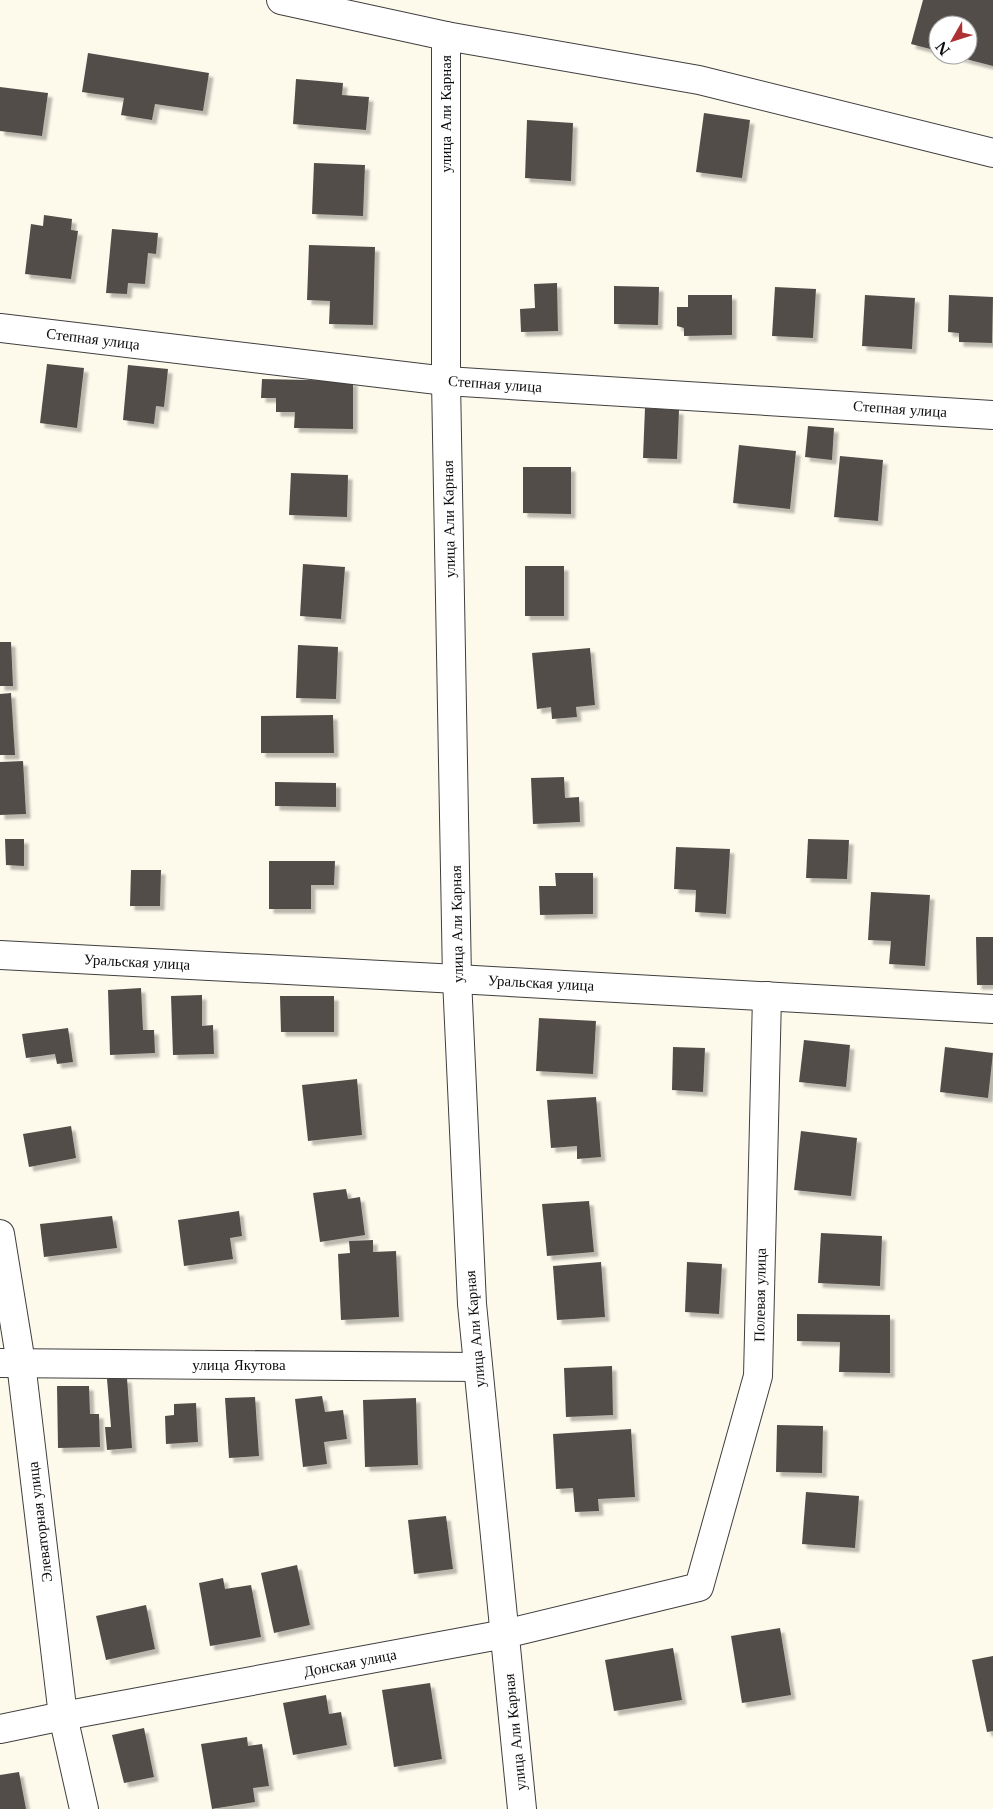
<svg xmlns="http://www.w3.org/2000/svg" width="993" height="1809" viewBox="0 0 993 1809" font-family="'Libre Baskerville',serif">
	<style>
		.building { fill: #534d49; filter: url(#shadow) }
		.lines { fill: none; stroke-linecap: round; stroke-linejoin: round }
		.minor-casing { stroke: #3f3f3f; stroke-width: 30 }
		.minor { stroke: #fff; stroke-width: 28 }
		.labels { text-anchor: middle; stroke-width: 5; stroke-linejoin: round; paint-order: stroke }
		.street-label { font-size: 15px; fill: #0c0c0c; stroke: #fff }
	</style>
	<defs>
		<filter id="shadow"><feDropShadow dx="4.5" dy="4.5" stdDeviation="1" flood-color="#0004"/></filter>
	</defs>
	<rect width="100%" height="100%" fill="#fdfaec"/>
	<!-- building -->
	<g class="building">
		<path d="M923 0H993V66L954 56 968 55V25H938V51L911 44Z"/>
		<path d="M88 53 209 73 203 111 155 104 152 120 121 115 124 98 82 92Z"/>
		<path d="M296 79 343 83 342 95 369 97 366 130 293 124Z"/>
		<path d="M0 87 48 93 42 136 0 131Z"/>
		<path d="M704 113 750 120 742 178 696 172Z"/>
		<path d="M527 120 573 123 571 181 525 178Z"/>
		<path d="M314 163 365 165 363 216 312 214Z"/>
		<path d="M44 215 72 219 71 230 78 231 71 279 25 274 31 224 43 226Z"/>
		<path d="M112 229 158 233 156 254 148 253 145 284 128 283 127 294 106 293Z"/>
		<path d="M309 245 375 247 373 325 329 324 330 301 307 300Z"/>
		<path d="M557 283 558 331 521 332 520 309 535 308 534 284Z"/>
		<path d="M614 286 659 287 658 325 614 324Z"/>
		<path d="M775 287 816 289 813 338 772 336Z"/>
		<path d="M688 295H732V335L684 336V328L677 326V307H688Z"/>
		<path d="M865 295 915 298 912 349 862 346Z"/>
		<path d="M949 295 993 297 992 343 959 342V333L948 332Z"/>
		<path d="M47 364 84 368 77 428 40 423Z"/>
		<path d="M128 365 168 369 164 407 156 406 154 424 123 420Z"/>
		<path d="M262 379 353 381V429L294 428 295 412H276V398H261Z"/>
		<path d="M645 408 679 410 677 459 643 458Z"/>
		<path d="M808 426 834 428 832 460 805 457Z"/>
		<path d="M739 445 796 451 790 509 733 503Z"/>
		<path d="M840 456 883 460 878 521 834 517Z"/>
		<path d="M523 467H571V514L523 513Z"/>
		<path d="M291 473 348 475 347 517 289 515Z"/>
		<path d="M303 564 345 567 341 619 300 616Z"/>
		<rect x="525" y="566" width="39" height="50"/>
		<path d="M0 642H11L13 686H0Z"/>
		<path d="M298 645 338 647 336 699 296 698Z"/>
		<path d="M590 648 595 705 576 707 577 717 552 719 551 707 537 709 532 653Z"/>
		<path d="M11 693 15 755H0V694Z"/>
		<path d="M333 715 334 753H261V716Z"/>
		<path d="M23 761 26 814 0 815V762Z"/>
		<path d="M564 777 565 798 579 797 580 822 533 824 531 778Z"/>
		<path d="M275 782 336 783V807L275 806Z"/>
		<path d="M5 839H24V866L6 865Z"/>
		<path d="M808 839 849 840 847 879 806 878Z"/>
		<path d="M676 847 730 849 726 914 695 912 696 890 674 889Z"/>
		<path d="M269 861H335L334 885H311V909H269Z"/>
		<path d="M131 870H161L160 906H130Z"/>
		<path d="M555 873H593V914L540 915 539 886H556Z"/>
		<path d="M871 892 930 895 925 966 889 964 891 941 868 940Z"/>
		<path d="M976 937H993V985H977Z"/>
		<path d="M141 988 143 1030H154L155 1053 110 1055 108 990Z"/>
		<path d="M202 995V1026L213 1025 214 1054 173 1055 171 996Z"/>
		<path d="M280 996H334V1032H281Z"/>
		<path d="M539 1018 596 1021 593 1074 536 1071Z"/>
		<path d="M68 1028 73 1062 57 1064 55 1054 26 1058 22 1034Z"/>
		<path d="M804 1040 850 1045 846 1087 799 1082Z"/>
		<path d="M673 1047 705 1048 703 1092 672 1090Z"/>
		<path d="M945 1047 993 1053 988 1098 940 1092Z"/>
		<path d="M357 1079 362 1135 308 1141 302 1085Z"/>
		<path d="M596 1097 601 1157 577 1159V1146L551 1148 547 1100Z"/>
		<path d="M71 1126 76 1158 29 1167 23 1134Z"/>
		<path d="M801 1131 857 1138 851 1196 794 1190Z"/>
		<path d="M346 1189 348 1199 360 1197 365 1235 320 1242 313 1193Z"/>
		<path d="M589 1201 594 1252 547 1256 542 1204Z"/>
		<path d="M239 1211 242 1236 230 1238 233 1259 184 1266 178 1220Z"/>
		<path d="M112 1216 117 1248 44 1257 40 1224Z"/>
		<path d="M821 1233 882 1236 880 1286 818 1283Z"/>
		<path d="M373 1240V1252L396 1251 399 1317 341 1320 338 1254 350 1253 349 1241Z"/>
		<path d="M601 1262 605 1317 557 1320 553 1266Z"/>
		<path d="M687 1262 722 1264 719 1314 685 1312Z"/>
		<path d="M797 1314 890 1315V1373L839 1372 840 1342 797 1341Z"/>
		<path d="M612 1366 613 1415 566 1417 564 1368Z"/>
		<path d="M127 1378 132 1448 107 1450 105 1427H111L107 1379Z"/>
		<path d="M57 1386H89L90 1414H99L100 1447 58 1448Z"/>
		<path d="M322 1396 325 1412 343 1410 347 1439 324 1442 327 1464 303 1467 295 1399Z"/>
		<path d="M255 1397 259 1456 229 1458 225 1398Z"/>
		<path d="M416 1398 418 1465 365 1467 363 1400Z"/>
		<path d="M196 1403 198 1442 166 1444 165 1416 174 1415V1404Z"/>
		<path d="M777 1425 823 1426 822 1473 776 1472Z"/>
		<path d="M631 1429 635 1497 598 1499 599 1511 575 1512 573 1488 556 1489 553 1434Z"/>
		<path d="M806 1492 859 1496 855 1548 802 1544Z"/>
		<path d="M446 1516 453 1569 414 1574 408 1520Z"/>
		<path d="M297 1565 310 1625 274 1633 261 1573Z"/>
		<path d="M223 1578 225 1589 251 1585 261 1637 210 1646 199 1583Z"/>
		<path d="M146 1605 155 1649 106 1660 96 1616Z"/>
		<path d="M780 1628 791 1695 742 1703 731 1636Z"/>
		<path d="M673 1648 682 1700 614 1711 605 1660Z"/>
		<path d="M993 1656V1731L987 1732 972 1660Z"/>
		<path d="M430 1683 442 1759 394 1767 382 1690Z"/>
		<path d="M326 1695 329 1714 341 1712 347 1745 293 1755 283 1703Z"/>
		<path d="M144 1728 154 1777 124 1783 112 1735Z"/>
		<path d="M247 1737 248 1746 262 1744 269 1786 253 1788 255 1802 212 1809 201 1744Z"/>
		<path d="M19 1772 26 1809H0V1775Z"/>
	</g>
	<g class="lines">
		<!-- minor casing -->
		<g class="minor-casing">
			<g id="minor">
				<path d="M281 0 446 36 699 80 993 153"/>
				<path d="M446 36V381L457 979 472 1304 522 1809"/>
				<path d="M0 328 446 381 993 415"/>
				<path d="M0 955 457 979 993 1009"/>
				<path d="M0 1234 21 1363 63 1716 84 1809"/>
				<path d="M0 1363 478 1367"/>
				<path d="M0 1729 63 1716 505 1634 699 1587 758 1376 767 996"/>
			</g>
		</g>
		<!-- minor -->
		<use href="#minor" class="minor"/>
	</g>
	<g class="labels">
		<!-- street labels -->
		<g class="street-label">
			<text transform="translate(446 114) rotate(-90)" y="5">улица Али Карная</text>
			<text transform="translate(93 339) rotate(7)" y="5">Степная улица</text>
			<text transform="translate(495 384) rotate(4)" y="5">Степная улица</text>
			<text transform="translate(900 409) rotate(4)" y="5">Степная улица</text>
			<text transform="translate(449 519) rotate(-91)" y="5">улица Али Карная</text>
			<text transform="translate(457 924) rotate(-91)" y="5">улица Али Карная</text>
			<text transform="translate(137 962) rotate(3)" y="5">Уральская улица</text>
			<text transform="translate(541 983) rotate(3)" y="5">Уральская улица</text>
			<text transform="translate(760 1295) rotate(-89)" y="5">Полевая улица</text>
			<text transform="translate(475 1329) rotate(-95)" y="5">улица Али Карная</text>
			<text x="239" y="1370">улица Якутова</text>
			<text transform="translate(40 1522) rotate(-97)" y="5">Элеваторная улица</text>
			<text transform="translate(350 1663) rotate(-11)" y="5">Донская улица</text>
			<text transform="translate(515 1732) rotate(-96)" y="5">улица Али Карная</text>
		</g>
	</g>
	<!-- north arrow -->
	<g transform="translate(953 40) rotate(231)"><circle r="24" fill="#ffffff" stroke="#9e9e9e"/>
	<path d="M0-4L9 19L0 12L-9 19Z" fill="#ae3135"/>
	<text y="-8" font-size="14" font-weight="bold" text-anchor="middle" fill="#0c0c0c">N</text>
	</g>
</svg>
